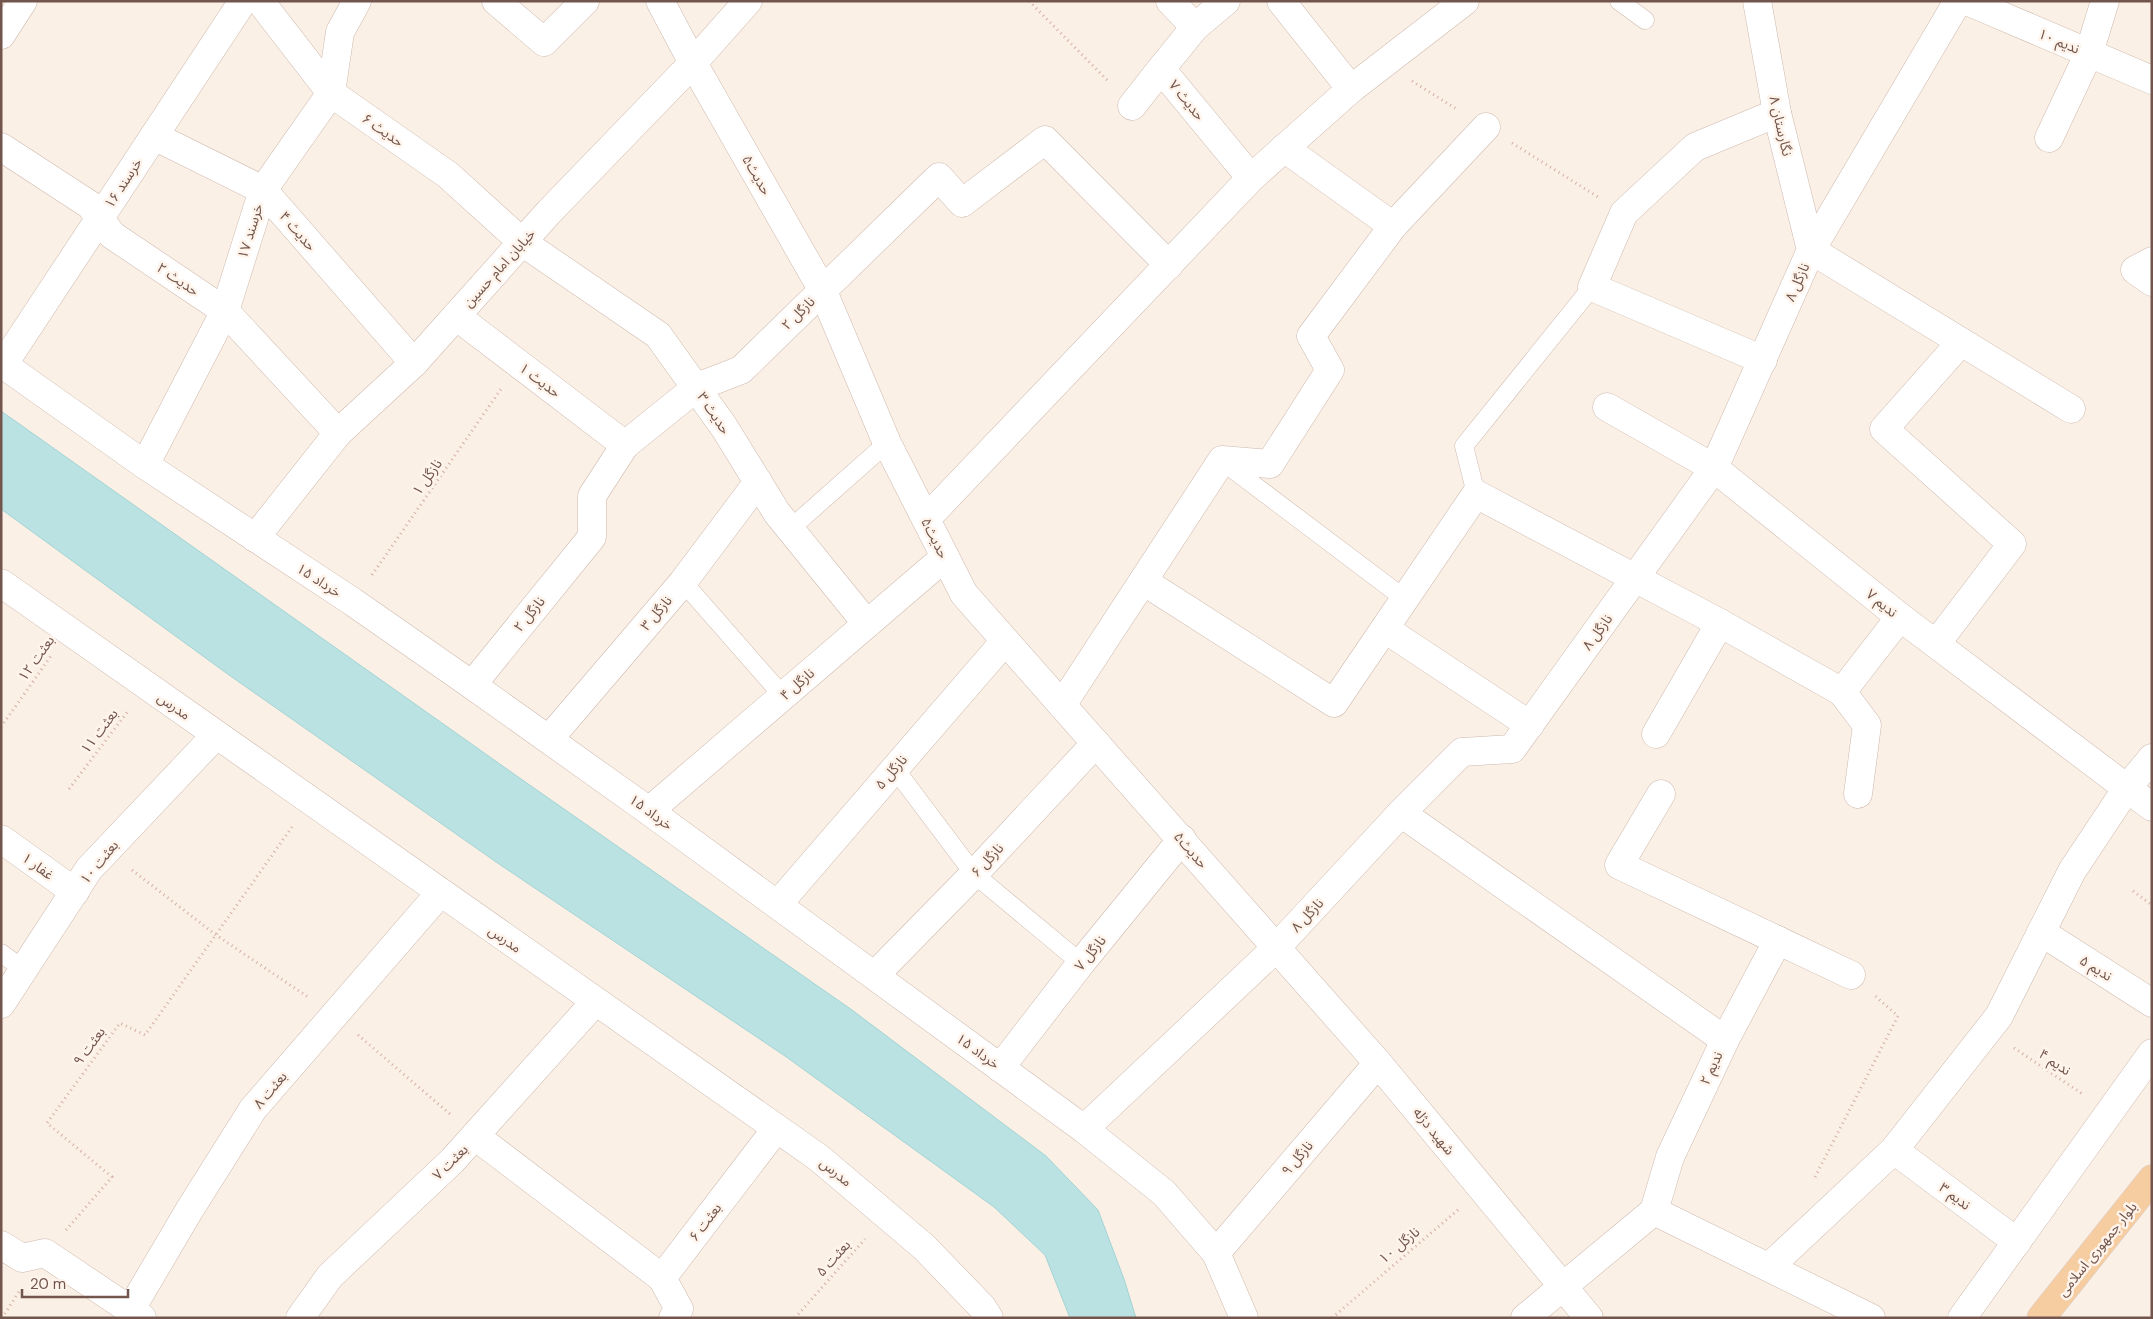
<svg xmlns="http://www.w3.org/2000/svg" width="2153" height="1319" viewBox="0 0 2153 1319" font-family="'DM Sans','Noto Sans Arabic',sans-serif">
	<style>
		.water { fill: #bbe2e3; stroke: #a2d3d4 }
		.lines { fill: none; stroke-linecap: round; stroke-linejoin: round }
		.service-casing { stroke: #ceb9af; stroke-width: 19 }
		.minor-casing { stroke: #ceb9af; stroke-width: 29 }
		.tertiary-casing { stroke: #ceb9af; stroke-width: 29 }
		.secondary-casing { stroke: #d0b8ad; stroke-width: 29 }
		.primary-casing { stroke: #d8cfcd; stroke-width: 29 }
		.path { stroke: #d3afa2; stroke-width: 3; stroke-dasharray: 1 4; stroke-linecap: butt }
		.service { stroke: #fff; stroke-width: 18 }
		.minor { stroke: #fff; stroke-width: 28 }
		.tertiary { stroke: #fff; stroke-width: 28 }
		.secondary { stroke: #fff; stroke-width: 28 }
		.primary { stroke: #f6cca1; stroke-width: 28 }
		.labels { text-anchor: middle; stroke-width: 5; stroke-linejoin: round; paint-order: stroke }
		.street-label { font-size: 14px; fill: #72554c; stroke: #fef4eb }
	</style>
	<rect width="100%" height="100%" fill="#fbf0e5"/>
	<!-- water -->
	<path class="water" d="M1 411 521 779 852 1010 1046 1156 1098 1210 1124 1279 1136 1318H1070L1045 1255 994 1207 785 1056 499 864 229 675 1 509Z"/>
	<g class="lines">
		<!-- service casing -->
		<g class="service-casing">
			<g id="service">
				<path d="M1619 1 1645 20"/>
				<path d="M1222 461 1405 599"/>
				<path d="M1476 494 1464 446 1592 287"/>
				<path d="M790 529 887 443"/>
				<path d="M683 582 783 696"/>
				<path d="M895 769 974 874 1081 963"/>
				<path d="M1 953 24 970"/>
			</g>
		</g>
		<!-- minor casing -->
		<g class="minor-casing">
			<g id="minor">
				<path d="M260 1 331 93 448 175 522 242 658 335 724 427 777 513 867 624"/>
				<path d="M496 1 544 42 585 1"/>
				<path d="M1170 1 1195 27 1161 69 1251 178"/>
				<path d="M1281 1 1351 89"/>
				<path d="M1757 1 1777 113 1811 250 2071 409"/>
				<path d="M1967 1 2152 80"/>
				<path d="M1195 27 1226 1"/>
				<path d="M1 35 23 1"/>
				<path d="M693 63 822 289 887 443 964 594 1378 1063 1589 1318"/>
				<path d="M1132 106 1161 69"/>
				<path d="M154 136 263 190 414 363"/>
				<path d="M2049 138 2089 53 2105 1"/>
				<path d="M1 147 90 205 112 235 225 311 338 433"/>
				<path d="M1284 148 1393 226"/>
				<path d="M2152 261 2135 270 2152 282"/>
				<path d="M456 316 625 445"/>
				<path d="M1763 360 1592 287 1624 213 1695 147 1777 113"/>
				<path d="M3 365 243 1"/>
				<path d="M1607 407 1714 468 1900 617 2152 807"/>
				<path d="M145 465 225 311 263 190 331 93 340 32 357 1"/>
				<path d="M926 519 1251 178 1351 89 1465 1"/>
				<path d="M1143 581 1334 703 1476 494 1720 623"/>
				<path d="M1385 629 1530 725"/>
				<path d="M1936 644 2012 544 1884 429 1961 342"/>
				<path d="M472 685 592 537V496L625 445 697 387 741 370 939 177 962 203 1045 140 1169 265"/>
				<path d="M1842 692 1867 725 1858 794"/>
				<path d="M1062 705 1222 460 1270 464 1330 370 1311 336 1393 226 1486 127"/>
				<path d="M1656 734 1720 623 1842 692 1900 617"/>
				<path d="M549 739 683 582 758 482"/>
				<path d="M1661 794 1619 865 1851 975"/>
				<path d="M649 811 945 557"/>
				<path d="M1401 813 1725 1040 1670 1157 1654 1211 1871 1318"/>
				<path d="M1 839 75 892"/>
				<path d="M778 904 1005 641"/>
				<path d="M2041 932 2152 1003"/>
				<path d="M875 975 974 874 1096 743"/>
				<path d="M1 1004 89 869 216 735"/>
				<path d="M1725 1040 1778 940"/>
				<path d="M1000 1068 1081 963 1182 839"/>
				<path d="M1084 1129 1276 948 1401 813 1462 752 1512 749 1714 468 1811 250 1958 1"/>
				<path d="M475 1136 662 1278"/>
				<path d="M1894 1150 2017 1242"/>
				<path d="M1 1245 22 1258 45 1253 142 1318"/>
				<path d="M1216 1253 1378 1063"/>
				<path d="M1769 1267 1894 1150 1999 1016 2072 871 2127 788 2152 758"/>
				<path d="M131 1309 190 1209 253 1109 440 893"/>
				<path d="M300 1318 330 1276 452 1161 595 1002"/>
				<path d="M673 1318 679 1309 662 1278 776 1129"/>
				<path d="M1525 1318 1654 1211"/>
				<path d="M1962 1318 2152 1053"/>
			</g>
		</g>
		<!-- tertiary casing -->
		<g class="tertiary-casing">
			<g id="tertiary">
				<path d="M660 1 693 63"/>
				<path d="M1 363 145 465 353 602 472 685 649 811 1084 1129 1164 1193 1216 1253 1244 1318"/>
				<path d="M1 583 819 1158 924 1247 982 1307 989 1318"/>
			</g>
		</g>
		<!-- secondary casing -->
		<g class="secondary-casing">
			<path id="secondary" d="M255 538 338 433 414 363 549 212 693 63 748 1"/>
		</g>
		<!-- primary casing -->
		<g class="primary-casing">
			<path id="primary" d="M2041 1318 2152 1179"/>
		</g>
		<!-- path -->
		<g class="path">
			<path d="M1029 1 1109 82"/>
			<path d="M1412 81 1458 110"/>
			<path d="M1512 143 1598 197"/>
			<path d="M372 575 501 389"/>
			<path d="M1 727 51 656"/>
			<path d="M69 789 128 711"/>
			<path d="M132 870 216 935 308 997"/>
			<path d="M2133 891 2152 905"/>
			<path d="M358 1035 450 1114"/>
			<path d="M2014 1048 2084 1095"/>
			<path d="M1815 1177 1898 1016 1874 995"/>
			<path d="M66 1230 112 1177 47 1123 120 1023 145 1035 292 827"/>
			<path d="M2 1318 20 1290"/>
			<path d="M795 1318 865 1239"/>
			<path d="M1332 1318 1459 1209"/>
		</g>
		<!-- service -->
		<use href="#service" class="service"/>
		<!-- minor -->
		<use href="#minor" class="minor"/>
		<!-- tertiary -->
		<use href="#tertiary" class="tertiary"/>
		<!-- secondary -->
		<use href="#secondary" class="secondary"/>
		<!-- primary -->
		<use href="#primary" class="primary"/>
	</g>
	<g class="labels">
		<!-- street labels -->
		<g class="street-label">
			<text transform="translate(2059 41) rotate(23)" y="5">ندیم ۱۰</text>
			<text transform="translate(1187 100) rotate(51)" y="5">حدیث ۷</text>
			<text transform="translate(1781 126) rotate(77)" y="5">نگارستان ۸</text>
			<text transform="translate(383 130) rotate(35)" y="5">حدیث ۶</text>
			<text transform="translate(757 175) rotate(60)" y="5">حدیث۵</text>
			<text transform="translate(123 183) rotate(-57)" y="5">خرسند ۱۶</text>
			<text transform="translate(250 231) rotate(-73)" y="5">خرسند ۱۷</text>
			<text transform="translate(298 231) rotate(49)" y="5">حدیث ۴</text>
			<text transform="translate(499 268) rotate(-48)" y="5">خیابان امام حسین</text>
			<text transform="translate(178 279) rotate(34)" y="5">حدیث ۲</text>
			<text transform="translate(1797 282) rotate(-66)" y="5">نازگل ۸</text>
			<text transform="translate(798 313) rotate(-45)" y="5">نازگل ۲</text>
			<text transform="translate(540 380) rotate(37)" y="5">حدیث ۱</text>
			<text transform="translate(714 413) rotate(56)" y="5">حدیث ۳</text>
			<text transform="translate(427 477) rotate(-55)" y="5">نازگل ۱</text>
			<text transform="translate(935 538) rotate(63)" y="5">حدیث۵</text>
			<text transform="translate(319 580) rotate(33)" y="5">۱۵ خرداد</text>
			<text transform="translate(1882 603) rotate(39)" y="5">ندیم ۷</text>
			<text transform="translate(656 613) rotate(-50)" y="5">نازگل ۳</text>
			<text transform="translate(529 614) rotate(-51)" y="5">نازگل ۲</text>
			<text transform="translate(1597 632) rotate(-54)" y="5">نازگل ۸</text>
			<text transform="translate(36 658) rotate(-55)" y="5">بعثت ۱۲</text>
			<text transform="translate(797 684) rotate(-41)" y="5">نازگل ۴</text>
			<text transform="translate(174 706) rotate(35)" y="5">مدرس</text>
			<text transform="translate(99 731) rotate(-53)" y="5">بعثت ۱۱</text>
			<text transform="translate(891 772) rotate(-49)" y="5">نازگل ۵</text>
			<text transform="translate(651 812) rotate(36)" y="5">۱۵ خرداد</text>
			<text transform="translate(1191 850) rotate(49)" y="5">حدیث۵</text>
			<text transform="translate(987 860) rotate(-47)" y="5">نازگل ۶</text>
			<text transform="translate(99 862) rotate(-51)" y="5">بعثت ۱۰</text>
			<text transform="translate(38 866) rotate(36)" y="5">غفار ۱</text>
			<text transform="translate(1307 915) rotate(-47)" y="5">نازگل ۸</text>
			<text transform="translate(505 939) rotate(35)" y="5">مدرس</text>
			<text transform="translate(1090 953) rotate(-51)" y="5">نازگل ۷</text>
			<text transform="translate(2096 968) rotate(32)" y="5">ندیم ۵</text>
			<text transform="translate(89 1046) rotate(-54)" y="5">بعثت ۹</text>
			<text transform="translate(978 1051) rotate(36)" y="5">۱۵ خرداد</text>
			<text transform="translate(2055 1062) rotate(34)" y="5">ندیم ۴</text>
			<text transform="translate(1711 1068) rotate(-65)" y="5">ندیم ۲</text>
			<text transform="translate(270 1090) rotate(-50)" y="5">بعثت ۸</text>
			<text transform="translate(1434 1131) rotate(51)" y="5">شهید دژله</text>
			<text transform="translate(1297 1158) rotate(-50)" y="5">نازگل ۹</text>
			<text transform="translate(450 1162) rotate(-45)" y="5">بعثت ۷</text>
			<text transform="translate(836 1172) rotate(39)" y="5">مدرس</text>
			<text transform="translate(1955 1196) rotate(37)" y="5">ندیم ۳</text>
			<text transform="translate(705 1222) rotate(-53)" y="5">بعثت ۶</text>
			<text transform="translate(1399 1245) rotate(-40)" y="5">نازگل ۱۰</text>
			<text transform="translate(2097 1249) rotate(-51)" y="5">بلوار جمهوری اسلامی</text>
			<text transform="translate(833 1258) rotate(-48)" y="5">بعثت ۵</text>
		</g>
	</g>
	<!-- border -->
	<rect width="2153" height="1319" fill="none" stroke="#72554c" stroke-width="5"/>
	<!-- scale -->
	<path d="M22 1289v8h106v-8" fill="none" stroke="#72554c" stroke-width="2.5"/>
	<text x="30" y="1289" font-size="15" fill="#72554c" stroke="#fef4eb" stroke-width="4" paint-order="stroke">20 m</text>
</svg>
